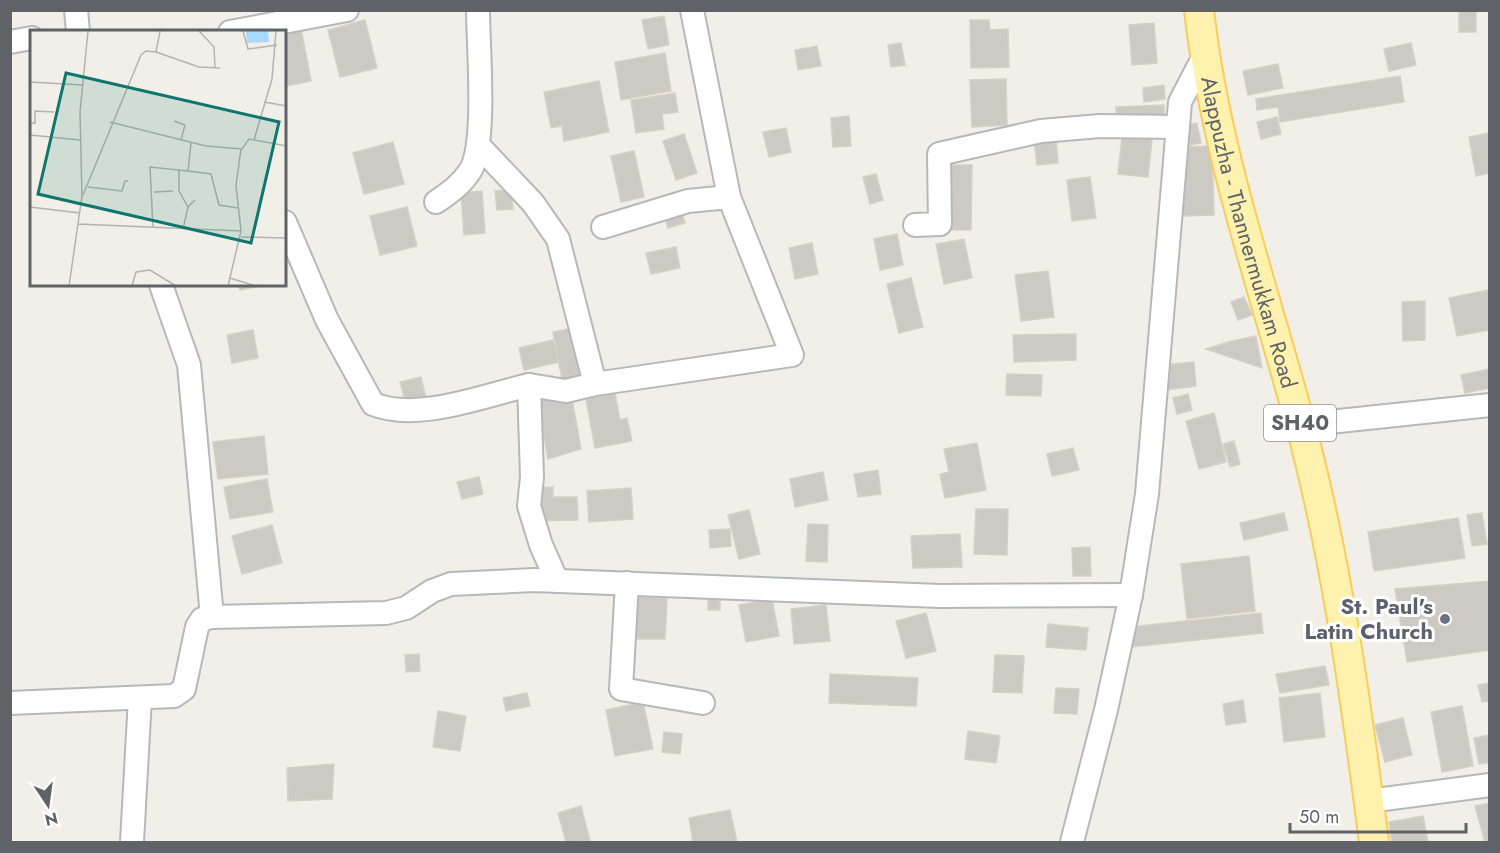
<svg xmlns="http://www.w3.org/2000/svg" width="1500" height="853" viewBox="0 0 1500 853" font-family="Jost,sans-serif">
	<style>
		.building { fill: #cdcac4; stroke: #d7d1c5; stroke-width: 1.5 }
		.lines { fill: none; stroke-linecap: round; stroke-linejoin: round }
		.minor-casing { stroke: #b5b8bc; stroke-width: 26 }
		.major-casing { stroke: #f8cd59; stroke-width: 32 }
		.minor { stroke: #fff; stroke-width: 22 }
		.major { stroke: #fff2af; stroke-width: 28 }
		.worship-dot { fill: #6b7280; stroke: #fff; stroke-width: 2 }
		.labels { text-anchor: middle; stroke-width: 6; stroke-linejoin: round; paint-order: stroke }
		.shield { fill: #fff; stroke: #8f9295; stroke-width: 1.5 }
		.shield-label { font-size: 21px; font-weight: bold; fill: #5f6368 }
		.street-label { font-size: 22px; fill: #5f6368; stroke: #fff }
		.worship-label { font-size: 22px; font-weight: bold; fill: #5b616d; stroke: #fff; text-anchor: end }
		.inset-road { fill: none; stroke: #b3b3b1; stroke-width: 1.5 }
		.view { fill: #0f766e; fill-opacity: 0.15; stroke: #0f766e; stroke-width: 3 }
		.inset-edge { fill: none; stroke: #5f6368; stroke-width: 3 }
	</style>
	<rect width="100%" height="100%" fill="#f1efe8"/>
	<!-- building -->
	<g class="building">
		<rect x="1459" y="10" width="17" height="22"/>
		<path d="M664 16 669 45 648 49 642 20Z"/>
		<path d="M365 20 377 68 340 77 328 30Z"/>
		<path d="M970 20H989L990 30 1008 29 1009 67 971 68Z"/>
		<path d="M300 23 311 81 285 86V32Z"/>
		<path d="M1154 23 1157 63 1132 65 1129 25Z"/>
		<path d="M901 43 905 65 891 67 888 45Z"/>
		<path d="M1411 43 1416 65 1389 71 1384 49Z"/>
		<path d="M817 46 821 66 798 70 795 50Z"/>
		<path d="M665 53 671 91 621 100 615 62Z"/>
		<path d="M1278 64 1283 88 1248 95 1243 71Z"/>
		<path d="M1400 76 1404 102 1280 122 1278 107 1257 110 1256 99Z"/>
		<path d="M1006 79 1007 125 972 127 970 80Z"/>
		<path d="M599 81 609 132 564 141 562 126 551 128 544 92Z"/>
		<path d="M1164 85 1165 99 1144 102 1143 88Z"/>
		<path d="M675 93 678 112 662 114 664 129 636 133 631 100Z"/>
		<path d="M1164 105V122L1116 123V107Z"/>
		<path d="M849 116 851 146 833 147 831 118Z"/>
		<path d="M1277 117 1281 134 1261 139 1257 122Z"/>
		<path d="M1197 123 1201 143 1185 146 1181 126Z"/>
		<path d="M786 128 791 152 769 157 763 132Z"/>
		<path d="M1123 128 1153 131 1148 177 1118 174Z"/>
		<path d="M1490 133V173L1476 176 1469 137Z"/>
		<path d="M684 134 697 173 676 180 663 141Z"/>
		<path d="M1056 137 1058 163 1037 165 1034 139Z"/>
		<path d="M393 142 404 184 364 194 353 153Z"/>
		<path d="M1212 146 1214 215 1183 216 1182 147Z"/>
		<path d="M634 151 644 197 621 202 611 156Z"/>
		<path d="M945 165H972L971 230H945Z"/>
		<path d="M876 174 883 200 870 204 863 177Z"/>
		<path d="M1090 177 1096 218 1072 221 1067 180Z"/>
		<path d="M511 190 513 209 497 210 495 191Z"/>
		<path d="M482 191 485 233 464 235 461 193Z"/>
		<path d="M407 207 417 246 380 255 370 216Z"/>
		<path d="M681 210 685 223 668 228 664 215Z"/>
		<path d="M897 234 903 265 880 270 874 239Z"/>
		<path d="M964 239 972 278 944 284 936 244Z"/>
		<path d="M812 243 818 274 795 279 789 248Z"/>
		<path d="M676 247 680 268 651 274 646 253Z"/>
		<path d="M1048 271 1054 317 1021 321 1015 275Z"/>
		<path d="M911 278 923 327 899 333 887 284Z"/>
		<path d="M239 285H267L240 290Z"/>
		<path d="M1489 290 1490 330 1457 336 1449 298Z"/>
		<path d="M1244 297 1252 315 1238 320 1231 302Z"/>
		<path d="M1425 301V340L1403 341 1402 302Z"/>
		<path d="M579 327 588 379 563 384 553 332Z"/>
		<path d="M253 330 258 358 232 363 227 335Z"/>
		<path d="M1076 334V360L1014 362 1013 335Z"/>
		<path d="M1256 336 1262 368 1206 349 1228 342Z"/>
		<path d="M553 340 559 362 524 370 519 348Z"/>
		<path d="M1194 362 1196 386 1166 390 1163 365Z"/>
		<path d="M1490 369V388L1465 393 1461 375Z"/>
		<path d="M1007 374 1042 375 1041 396 1006 395Z"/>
		<path d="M421 377 427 403 407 408 400 382Z"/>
		<path d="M571 393 581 449 548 459 537 400Z"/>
		<path d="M615 393 620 420 627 418 632 441 595 448 586 399Z"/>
		<path d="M1188 394 1192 410 1177 414 1173 398Z"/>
		<path d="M1214 413 1226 462 1199 469 1186 421Z"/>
		<path d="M264 436 268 474 218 479 213 442Z"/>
		<path d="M1234 441 1240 464 1230 467 1223 444Z"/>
		<path d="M977 443 986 490 945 498 940 474 949 472 944 449Z"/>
		<path d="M1073 448 1079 470 1052 476 1047 454Z"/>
		<path d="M878 470 881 494 858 497 854 474Z"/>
		<path d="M823 472 828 500 795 507 790 479Z"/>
		<path d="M479 477 483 494 462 499 457 482Z"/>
		<path d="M267 479 273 512 230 519 224 487Z"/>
		<path d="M553 487V497H577L578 520 535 521 534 488Z"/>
		<path d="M631 488 633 519 589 522 587 491Z"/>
		<path d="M976 509H1008L1007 555 974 554Z"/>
		<path d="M749 510 760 554 739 559 728 515Z"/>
		<path d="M1284 513 1288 530 1244 540 1240 523Z"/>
		<path d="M1482 513 1487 544 1472 546 1467 515Z"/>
		<path d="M1458 518 1465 558 1374 571 1368 532Z"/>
		<path d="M808 524 828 525 827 562 806 561Z"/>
		<path d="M272 525 282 563 242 574 232 536Z"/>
		<path d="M730 529 731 546 710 548 709 530Z"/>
		<path d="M960 534 962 567 913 568 911 536Z"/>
		<path d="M1090 547 1091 576H1073L1072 548Z"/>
		<path d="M1249 556 1255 611 1187 619 1181 564Z"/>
		<path d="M1490 581V650L1407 662 1395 589Z"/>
		<rect x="708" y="587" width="12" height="23"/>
		<path d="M637 597 667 598 665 639H635Z"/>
		<path d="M772 599 779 636 746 642 739 605Z"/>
		<path d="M826 605 830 641 794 644 791 609Z"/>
		<path d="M926 613 936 651 906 658 896 621Z"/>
		<path d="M1261 613 1263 633 1131 647 1130 627Z"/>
		<path d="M1048 624 1088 628 1086 650 1046 647Z"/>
		<path d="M419 654 420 671 406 672 405 655Z"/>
		<path d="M995 655 1024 656 1022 693 993 692Z"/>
		<path d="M1325 666 1329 685 1280 693 1276 674Z"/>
		<path d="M830 674 918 678 916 706 829 703Z"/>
		<path d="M1490 683V701L1482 702 1478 685Z"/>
		<path d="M1056 688 1079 689 1077 714 1054 713Z"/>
		<path d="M527 693 530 706 506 711 503 698Z"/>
		<path d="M1320 693 1325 737 1284 742 1279 698Z"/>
		<path d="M1243 700 1246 722 1226 725 1223 704Z"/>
		<path d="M643 702 653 749 615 756 606 710Z"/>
		<path d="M1462 706 1473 766 1442 772 1431 712Z"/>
		<path d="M438 711 466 716 460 751 433 747Z"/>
		<path d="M1403 718 1412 755 1385 762 1375 725Z"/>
		<path d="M968 731 1000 736 996 763 965 759Z"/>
		<path d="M664 732 682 734 680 754 662 752Z"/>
		<path d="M1490 735V762L1479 764 1474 738Z"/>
		<path d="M334 764 332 799 288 801 287 768Z"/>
		<path d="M1490 803V842H1485L1475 806Z"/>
		<path d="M581 806 590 841 566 842 558 813Z"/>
		<path d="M730 810 737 842H693L689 818Z"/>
		<path d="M1423 816 1428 842H1392L1389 822Z"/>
	</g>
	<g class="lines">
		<!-- minor casing -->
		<g class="minor-casing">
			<g id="minor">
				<path d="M76 10 78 32"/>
				<path d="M230 32 347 10"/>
				<path d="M10 42 32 38"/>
				<path d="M479 146 533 203 558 239 595 384"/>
				<path d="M436 202C449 193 461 185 470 171 487 145 478 45 478 10"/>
				<path d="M285 222 327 320 373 404C417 422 483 396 529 385L532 477 529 506 541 545 557 581"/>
				<path d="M915 225 940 224 939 154 1041 131 1100 126 1178 127"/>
				<path d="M603 227 688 201 729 197"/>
				<path d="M161 285 189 365 212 617"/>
				<path d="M529 385 566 391 595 384 792 355 729 197 692 10"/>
				<path d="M1301 425 1490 405"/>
				<path d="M627 583 621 689 703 703"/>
				<path d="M10 703 174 696 184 689 197 627 202 619 212 617 386 613 406 608 432 591 451 584 534 580 940 596 1131 595"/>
				<path d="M1369 801 1490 785"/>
				<path d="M132 842 140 698"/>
				<path d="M1072 842 1106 710 1131 595 1147 494 1180 102 1204 56"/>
			</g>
		</g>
		<!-- major casing -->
		<g class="major-casing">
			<g id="major">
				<path id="s1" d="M1199 10C1215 152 1263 286 1300 423 1337 560 1356 702 1374 842"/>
			</g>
		</g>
		<!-- minor -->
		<use href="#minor" class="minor"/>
		<!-- major -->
		<use href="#major" class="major"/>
	</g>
	<!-- markers -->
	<circle class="worship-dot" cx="1445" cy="619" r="6"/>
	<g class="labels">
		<!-- shield labels -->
		<rect class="shield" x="1264" y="405" width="72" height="36" rx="4.5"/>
		<g class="shield-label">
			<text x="1300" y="430">SH40</text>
		</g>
		<!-- street labels -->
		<g class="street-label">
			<text dy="8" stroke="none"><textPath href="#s1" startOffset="228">Alappuzha - Thannermukkam Road</textPath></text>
		</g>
		<!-- worship labels -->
		<g class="worship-label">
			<text x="1433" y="614">St. Paul's<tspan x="1433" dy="25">Latin Church</tspan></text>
		</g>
	</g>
	<!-- overview -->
	<g transform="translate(30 30)">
		<rect width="256" height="256" fill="#f1efe8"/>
		<path d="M216 1H238L239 12 217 13Z" fill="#aad9ff"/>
		<path class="inset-road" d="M169 1 184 17 185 38M213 1 218 19 247 15M126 22 169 37 190 38M0 52 53 55M234 72 257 76M144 91 155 95 151 110M80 92 176 116 212 119 219 109 257 116M0 93H5V81L24 82M0 105 50 110M224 110 242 49 246 1M161 113 158 141 181 144 189 175 208 178M149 139V161L158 177M58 157 92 161 95 151H98M124 162 143 161M53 165 111 25 116 21 126 22 130 1M0 177 50 183M48 194 211 201M123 198 120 137 158 141M153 199 158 177 165 170M211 207 257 208M200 248 226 256M39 256 52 166 50 82 58 1M102 256 106 242 120 240 146 256M198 256 211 201 206 155 211 119"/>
		<path class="view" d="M36 43 249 92 221 213 8 164Z"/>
		<rect width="256" height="256" class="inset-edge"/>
	</g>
	<!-- border -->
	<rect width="1500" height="853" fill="none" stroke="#5f6368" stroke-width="24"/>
	<!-- north arrow -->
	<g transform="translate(48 805) rotate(167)" stroke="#ffffff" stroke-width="4.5" paint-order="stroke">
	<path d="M0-4.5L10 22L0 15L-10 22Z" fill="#5f6368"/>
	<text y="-9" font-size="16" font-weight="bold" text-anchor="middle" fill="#5f6368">N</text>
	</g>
	<!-- scale -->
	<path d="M1290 823v9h176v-9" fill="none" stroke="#5f6368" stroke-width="3"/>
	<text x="1299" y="823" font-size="18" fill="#5f6368" stroke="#ffffff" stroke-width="4.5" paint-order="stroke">50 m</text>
</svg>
